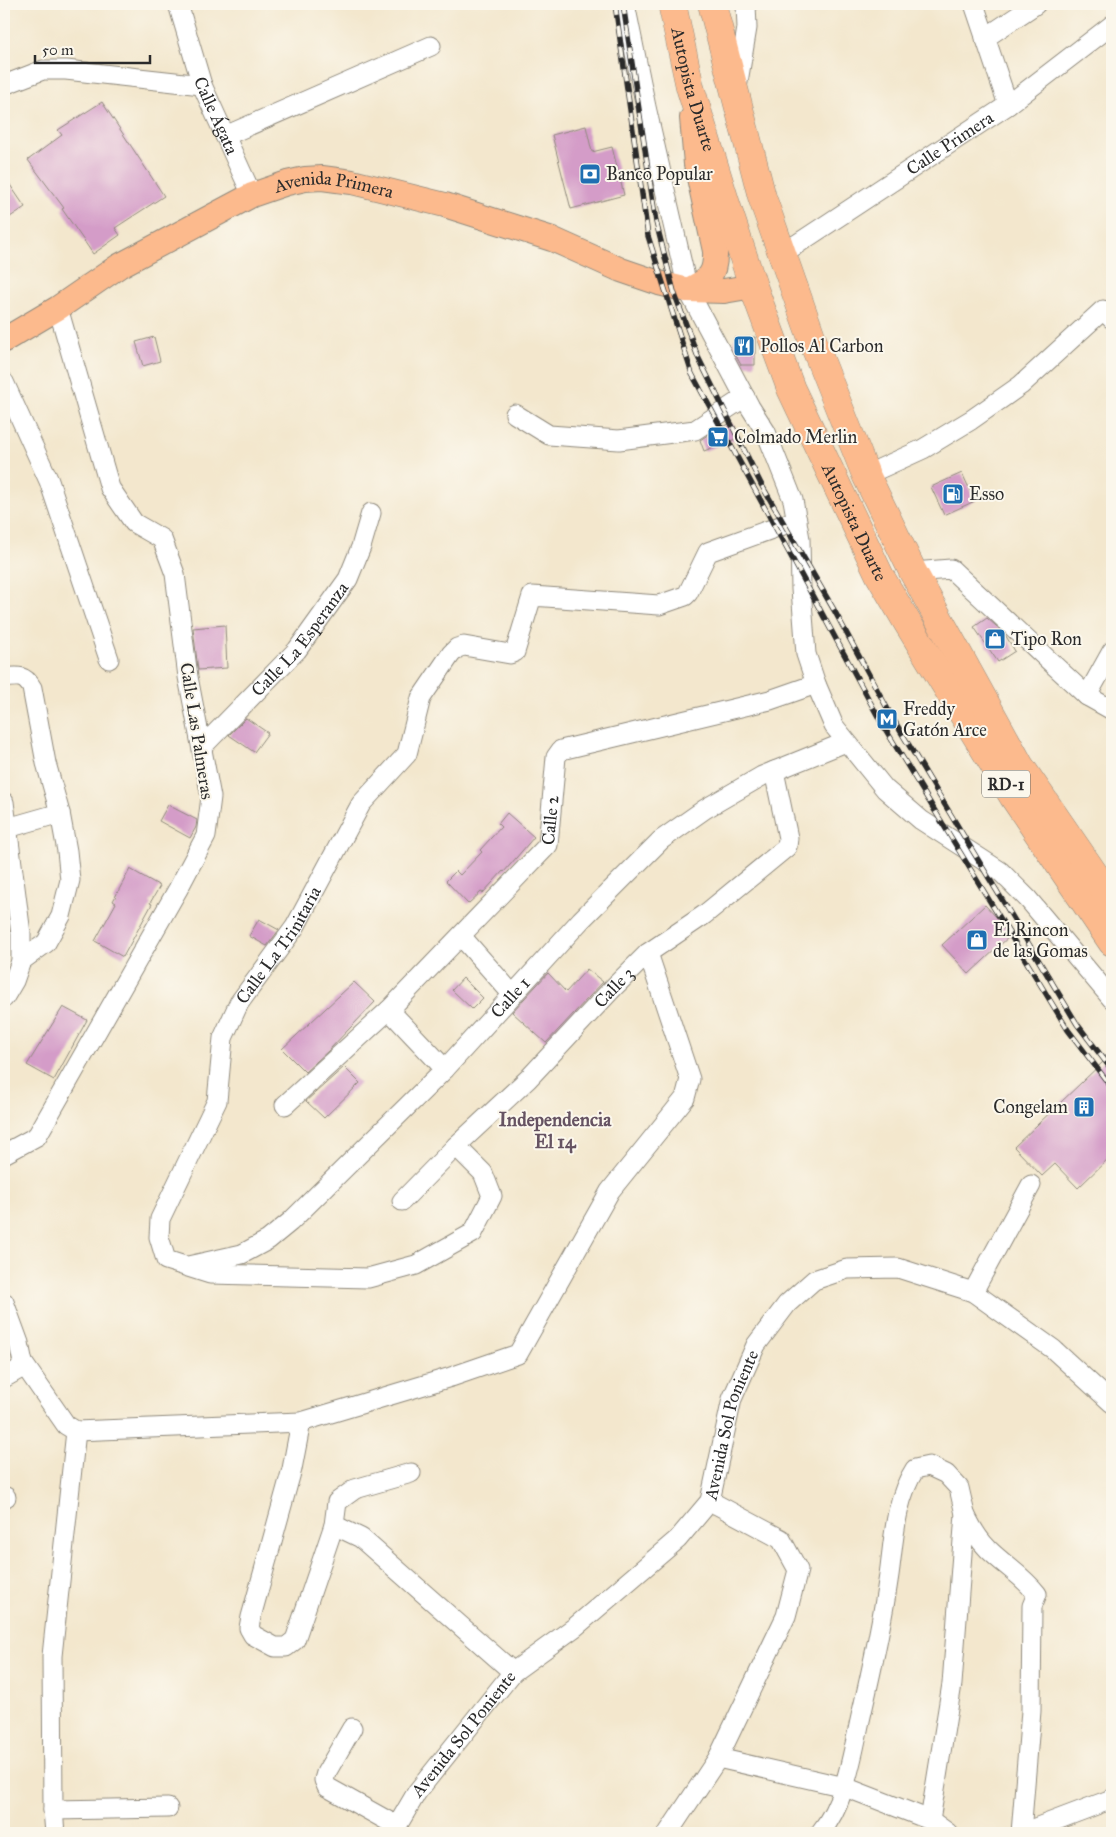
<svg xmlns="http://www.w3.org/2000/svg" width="1116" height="1837" viewBox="0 0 1116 1837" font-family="'IM FELL Great Primer',serif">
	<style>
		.building { fill: #d49cc8 }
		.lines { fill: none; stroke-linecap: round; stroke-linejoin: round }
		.minor-casing { stroke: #8f897c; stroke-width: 21 }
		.major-casing { stroke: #8f897c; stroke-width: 26 }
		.highway-casing { stroke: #8f897c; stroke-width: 29 }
		.minor { stroke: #fff; stroke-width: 19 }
		.major { stroke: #fcba8d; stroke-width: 24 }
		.highway { stroke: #fcba8d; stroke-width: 28 }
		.rail-casing { stroke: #2b2b2b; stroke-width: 5.5 }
		.rail { stroke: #fbf7ec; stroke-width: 4; stroke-dasharray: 11; stroke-linecap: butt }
		.labels { text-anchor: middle; stroke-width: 4; stroke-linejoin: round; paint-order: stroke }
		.shield { fill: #fbf7ec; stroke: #696865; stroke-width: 1 }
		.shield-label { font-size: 16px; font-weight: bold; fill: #2b2b2b }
		.street-label { font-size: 18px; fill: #2b2b2b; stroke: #fbf7ec }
		.poi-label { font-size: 18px; fill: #2b2b2b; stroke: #fbf7ec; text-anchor: start }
		.neighbourhood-label { font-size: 19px; font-weight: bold; fill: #665362; stroke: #fbf7ec }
	</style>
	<rect width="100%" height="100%" fill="#fbf7ec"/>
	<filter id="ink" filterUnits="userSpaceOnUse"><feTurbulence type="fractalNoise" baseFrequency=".02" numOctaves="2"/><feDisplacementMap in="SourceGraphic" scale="10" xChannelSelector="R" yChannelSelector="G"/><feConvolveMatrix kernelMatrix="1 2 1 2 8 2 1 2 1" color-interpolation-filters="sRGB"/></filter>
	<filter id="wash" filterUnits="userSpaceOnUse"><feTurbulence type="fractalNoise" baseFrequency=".0096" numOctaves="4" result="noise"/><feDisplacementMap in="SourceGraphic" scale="20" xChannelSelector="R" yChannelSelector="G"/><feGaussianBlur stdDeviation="1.12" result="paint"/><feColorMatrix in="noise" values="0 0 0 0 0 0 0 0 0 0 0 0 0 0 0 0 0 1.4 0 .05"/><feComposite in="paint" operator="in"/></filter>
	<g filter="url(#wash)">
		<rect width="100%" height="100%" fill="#f3e7cd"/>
		<g id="blocks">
			<!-- building -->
			<g class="building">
				<path d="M102 102 164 196 115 228 120 235 93 254 62 209 64 208 28 160 62 135 58 130Z"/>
				<path d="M586 126 592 152 612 147 624 195 571 209 552 135Z"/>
				<path d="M4 176 25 207 4 221Z"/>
				<path d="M154 337 160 361 143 366 136 342Z"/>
				<path d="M755 337V365H741L734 352V338Z"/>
				<path d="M732 423 738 438 704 451 700 440 717 429Z"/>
				<path d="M962 473 975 501 944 515 931 487Z"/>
				<path d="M987 618 1004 633 1015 651 998 662 974 627Z"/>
				<path d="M225 625 227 668 198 670 193 628Z"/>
				<path d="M246 718 268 733 254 752 229 735Z"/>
				<path d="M168 805 197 820 196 827 190 838 159 821Z"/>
				<path d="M507 813 534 837 504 872 503 871 483 893 481 892 468 904 446 881 456 871 460 875 482 852 480 850 501 827 498 824Z"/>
				<path d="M130 869 160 886 150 903 152 904 123 957 95 941 116 903 113 901Z"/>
				<path d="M985 905 1012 934 969 974 942 945Z"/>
				<path d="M259 919 279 930 267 946 249 936Z"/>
				<path d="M587 969 603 982 546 1043 512 1012 548 973 566 992Z"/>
				<path d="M463 978 483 998 472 1009 452 990Z"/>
				<path d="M354 982 375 1002 328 1051 305 1072 282 1049Z"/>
				<path d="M63 1007 87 1020 54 1080 27 1065Z"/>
				<path d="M1105 1060 1112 1067V1155L1078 1188 1055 1164 1042 1176 1014 1147Z"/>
				<path d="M344 1067 360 1083 324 1118 306 1101Z"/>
			</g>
		</g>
	</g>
	<g filter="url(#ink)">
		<use href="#blocks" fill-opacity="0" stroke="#8f897c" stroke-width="1"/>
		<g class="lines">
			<!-- minor casing -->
			<g class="minor-casing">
				<g id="minor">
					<path id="s1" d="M178 4 202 85 252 195"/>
					<path d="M625 4 646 107 688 290 750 407 766 432 793 500 800 539 801 589 806 654 816 684 834 726 885 789 921 820 1000 871 1028 899 1112 999"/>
					<path d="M974 4 1008 105"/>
					<path d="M985 38 1036 4"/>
					<path d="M4 85 43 70H66L202 85"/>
					<path d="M737 88 747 28 746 4"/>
					<path d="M225 136 431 46"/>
					<path id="s2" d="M782 254 1008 105 1112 25"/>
					<path d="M4 382 49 481 109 659"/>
					<path d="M515 414 549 435 619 440 695 430 745 397"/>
					<path d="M866 475 923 449 971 420 1021 385 1103 310 1112 319"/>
					<path d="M913 572 951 569 1087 696 1112 710"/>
					<path d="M4 678C18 676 25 675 32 688L46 763 60 813 67 851 70 880 61 916 46 943 21 961"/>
					<path d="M1087 696 1112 651"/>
					<path id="s3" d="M202 747 297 650 348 579 361 547 371 513"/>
					<path d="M4 802 21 934V961L14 981 4 998"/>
					<path d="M4 829 60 813"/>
					<path d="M461 936 513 995"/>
					<path d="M389 1010 445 1069"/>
					<path id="s4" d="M285 1105 389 1010 548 845 556 757 561 750 770 700 816 684"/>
					<path id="s5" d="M456 1146 483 1173 492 1196 473 1233 416 1265 368 1278 210 1274 166 1260 159 1237 160 1219 217 1101 223 1038 239 1003 295 927 361 804 407 754 421 698 451 654 457 648 464 646 510 654 515 652 532 596 659 605 685 596 688 593 708 552 797 520"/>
					<path d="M4 1154 37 1136 178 889 206 836 211 797 188 677 175 574 162 539 134 523 110 488 58 308"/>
					<path id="s6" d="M402 1201 456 1146 528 1079 614 987 648 953 704 915 787 847 788 838 774 771"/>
					<path id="s7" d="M188 1266 242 1254 268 1240 290 1222 445 1069 581 920 661 840 705 809 762 776 846 742"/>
					<path d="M973 1292 1031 1185"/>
					<path d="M4 1302 19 1343 23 1363 18 1370 4 1378"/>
					<path d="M23 1363 66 1425 76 1431 301 1422"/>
					<path d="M411 1473 355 1489 337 1502 334 1525 295 1640 286 1647H275L253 1635 249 1628 251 1617 292 1469 301 1422 451 1377 518 1354 610 1191 685 1098 690 1079 648 953"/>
					<path d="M4 1497H6"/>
					<path d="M965 1514C971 1527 978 1539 988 1549 1004 1565 1023 1576 1037 1594L1032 1606 1031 1711 1021 1833"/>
					<path d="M334 1525 361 1538 513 1672"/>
					<path d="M352 1728 326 1773 324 1780 327 1787 397 1826"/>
					<path d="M718 1758 845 1787 930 1820 948 1833"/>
					<path d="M53 1810 168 1808"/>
					<path d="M55 1833 53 1810 52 1656 76 1431"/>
					<path id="s8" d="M393 1833 417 1792 513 1672 575 1627 678 1539 710 1501 732 1399 756 1345 787 1304 814 1280 847 1269 898 1268 973 1292 1053 1349 1112 1403"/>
					<path d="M668 1833 718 1758 786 1616 798 1570 781 1539 710 1501"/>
					<path d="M820 1833C846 1801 852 1756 861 1716 872 1669 882 1623 889 1575 894 1539 895 1500 915 1469L929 1466 946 1474 959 1488 965 1514 952 1684 930 1820"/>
					<path d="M1022 1833 1112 1799"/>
				</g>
			</g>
			<!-- major casing -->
			<g class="major-casing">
				<g id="major">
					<path d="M688 290C708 280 716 276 715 251L696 164 692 118"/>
					<path id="s9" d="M4 340 58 308 119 266 252 195 287 183 305 179 322 178 352 182 445 205 552 239 621 270 659 283 688 290 724 291 753 286"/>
				</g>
			</g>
			<!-- highway casing -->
			<g class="highway-casing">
				<g id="highway">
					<path id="s10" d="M672 4 690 87 726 204 753 286 791 389 880 576 907 622 1013 796 1112 942"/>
					<path d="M712 4 762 197 815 347 866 475 913 572 1020 766 1112 900"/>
				</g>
			</g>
			<!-- minor -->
			<use href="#minor" class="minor"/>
			<!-- major -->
			<use href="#major" class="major"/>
			<!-- highway -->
			<use href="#highway" class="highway"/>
			<!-- rail casing -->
			<g class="rail-casing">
				<g id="rail">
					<path d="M615 4 648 236 692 374 881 722 1068 1030 1112 1088"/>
					<path d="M623 4 656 222 674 292 698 357 761 484 834 610 892 717 1077 1024 1112 1070"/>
				</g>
			</g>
			<!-- rail -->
			<use href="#rail" class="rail"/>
		</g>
	</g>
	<!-- icons -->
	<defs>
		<g id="bank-square" transform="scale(1.125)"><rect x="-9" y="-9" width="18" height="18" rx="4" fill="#1f6fb2" stroke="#fbf7ec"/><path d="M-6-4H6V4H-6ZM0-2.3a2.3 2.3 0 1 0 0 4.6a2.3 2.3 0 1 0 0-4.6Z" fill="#fff"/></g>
		<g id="restaurant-square" transform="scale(1.125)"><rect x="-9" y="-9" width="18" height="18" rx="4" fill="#1f6fb2" stroke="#fbf7ec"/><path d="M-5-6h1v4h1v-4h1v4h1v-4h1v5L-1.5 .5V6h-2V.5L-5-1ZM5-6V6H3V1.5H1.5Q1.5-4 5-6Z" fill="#fff"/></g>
		<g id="supermarket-square" transform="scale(1.125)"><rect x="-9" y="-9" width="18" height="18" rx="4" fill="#1f6fb2" stroke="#fbf7ec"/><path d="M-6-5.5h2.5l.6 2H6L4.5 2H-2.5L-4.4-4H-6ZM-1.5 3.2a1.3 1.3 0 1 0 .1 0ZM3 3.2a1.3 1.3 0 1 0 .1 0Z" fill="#fff"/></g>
		<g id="fuel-square" transform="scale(1.125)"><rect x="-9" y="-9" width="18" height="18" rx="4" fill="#1f6fb2" stroke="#fbf7ec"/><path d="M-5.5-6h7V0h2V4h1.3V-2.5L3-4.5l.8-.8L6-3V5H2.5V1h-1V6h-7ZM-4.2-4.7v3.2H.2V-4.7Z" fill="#fff"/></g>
		<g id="shop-square" transform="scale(1.125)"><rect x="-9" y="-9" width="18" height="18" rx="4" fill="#1f6fb2" stroke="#fbf7ec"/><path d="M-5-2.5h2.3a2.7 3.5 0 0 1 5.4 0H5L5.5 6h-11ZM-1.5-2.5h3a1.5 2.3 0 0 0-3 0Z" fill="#fff"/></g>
		<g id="metro-square" transform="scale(1.125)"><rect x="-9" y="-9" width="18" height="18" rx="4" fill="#1f6fb2" stroke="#fbf7ec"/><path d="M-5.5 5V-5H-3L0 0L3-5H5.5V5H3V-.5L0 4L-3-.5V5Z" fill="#fff"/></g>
		<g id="building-square" transform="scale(1.125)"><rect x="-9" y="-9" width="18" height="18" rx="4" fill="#1f6fb2" stroke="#fbf7ec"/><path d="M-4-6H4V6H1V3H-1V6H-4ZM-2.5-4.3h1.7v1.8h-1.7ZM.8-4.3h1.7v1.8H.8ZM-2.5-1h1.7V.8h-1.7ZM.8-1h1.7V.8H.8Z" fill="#fff"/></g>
	</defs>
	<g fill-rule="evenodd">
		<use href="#bank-square" x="590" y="174"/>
		<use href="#restaurant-square" x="744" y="346"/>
		<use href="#supermarket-square" x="718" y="437"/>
		<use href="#fuel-square" x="953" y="494"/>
		<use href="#shop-square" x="995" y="639"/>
		<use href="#metro-square" x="887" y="719"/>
		<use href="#shop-square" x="977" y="940"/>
		<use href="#building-square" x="1084" y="1107"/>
	</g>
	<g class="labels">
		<!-- shield labels -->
		<rect class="shield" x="982" y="770.5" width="48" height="27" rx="4"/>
		<g class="shield-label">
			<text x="1006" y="790">RD-1</text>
		</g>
		<!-- street labels -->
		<g class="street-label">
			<text dy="6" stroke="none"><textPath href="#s10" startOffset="88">Autopista Duarte</textPath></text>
			<text dy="6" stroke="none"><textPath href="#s1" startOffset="118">Calle Ágata</textPath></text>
			<text dy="6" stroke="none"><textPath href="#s2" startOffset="201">Calle Primera</textPath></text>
			<text dy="6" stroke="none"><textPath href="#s9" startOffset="372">Avenida Primera</textPath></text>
			<text dy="6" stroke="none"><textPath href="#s10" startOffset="551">Autopista Duarte</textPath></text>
			<text dy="6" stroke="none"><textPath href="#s3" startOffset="146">Calle La Esperanza</textPath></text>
			<text transform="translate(197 731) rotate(81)" y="6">Calle Las Palmeras</text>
			<text dy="6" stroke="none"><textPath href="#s4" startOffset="395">Calle 2</textPath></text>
			<text dy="6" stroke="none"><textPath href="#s5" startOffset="769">Calle La Trinitaria</textPath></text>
			<text dy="6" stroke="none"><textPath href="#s6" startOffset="301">Calle 3</textPath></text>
			<text dy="6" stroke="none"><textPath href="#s7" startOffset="428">Calle 1</textPath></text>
			<text dy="6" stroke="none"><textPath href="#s8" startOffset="542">Avenida Sol Poniente</textPath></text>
			<text dy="6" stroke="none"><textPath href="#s8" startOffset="122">Avenida Sol Poniente</textPath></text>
		</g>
		<!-- poi labels -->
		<g class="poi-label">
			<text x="606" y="180">Banco Popular</text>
			<text x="760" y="352">Pollos Al Carbon</text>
			<text x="734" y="443">Colmado Merlin</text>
			<text x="969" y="500">Esso</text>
			<text x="1011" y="645">Tipo Ron</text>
			<text x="903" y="715">Freddy<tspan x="903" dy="21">Gatón Arce</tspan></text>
			<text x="993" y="936">El Rincon<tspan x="993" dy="21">de las Gomas</tspan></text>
			<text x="1068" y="1113" text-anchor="end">Congelam</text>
		</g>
		<!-- neighbourhood labels -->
		<g class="neighbourhood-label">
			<text x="555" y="1126">Independencia<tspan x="555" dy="22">El 14</tspan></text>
		</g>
	</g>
	<!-- margin -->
	<rect width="1116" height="1837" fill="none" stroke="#fbf7ec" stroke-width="20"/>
	<!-- scale -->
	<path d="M35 55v8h115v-8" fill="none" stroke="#2b2b2b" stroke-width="2.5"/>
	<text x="42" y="55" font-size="15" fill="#2b2b2b" stroke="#fbf7ec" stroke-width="4" paint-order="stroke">50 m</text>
</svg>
